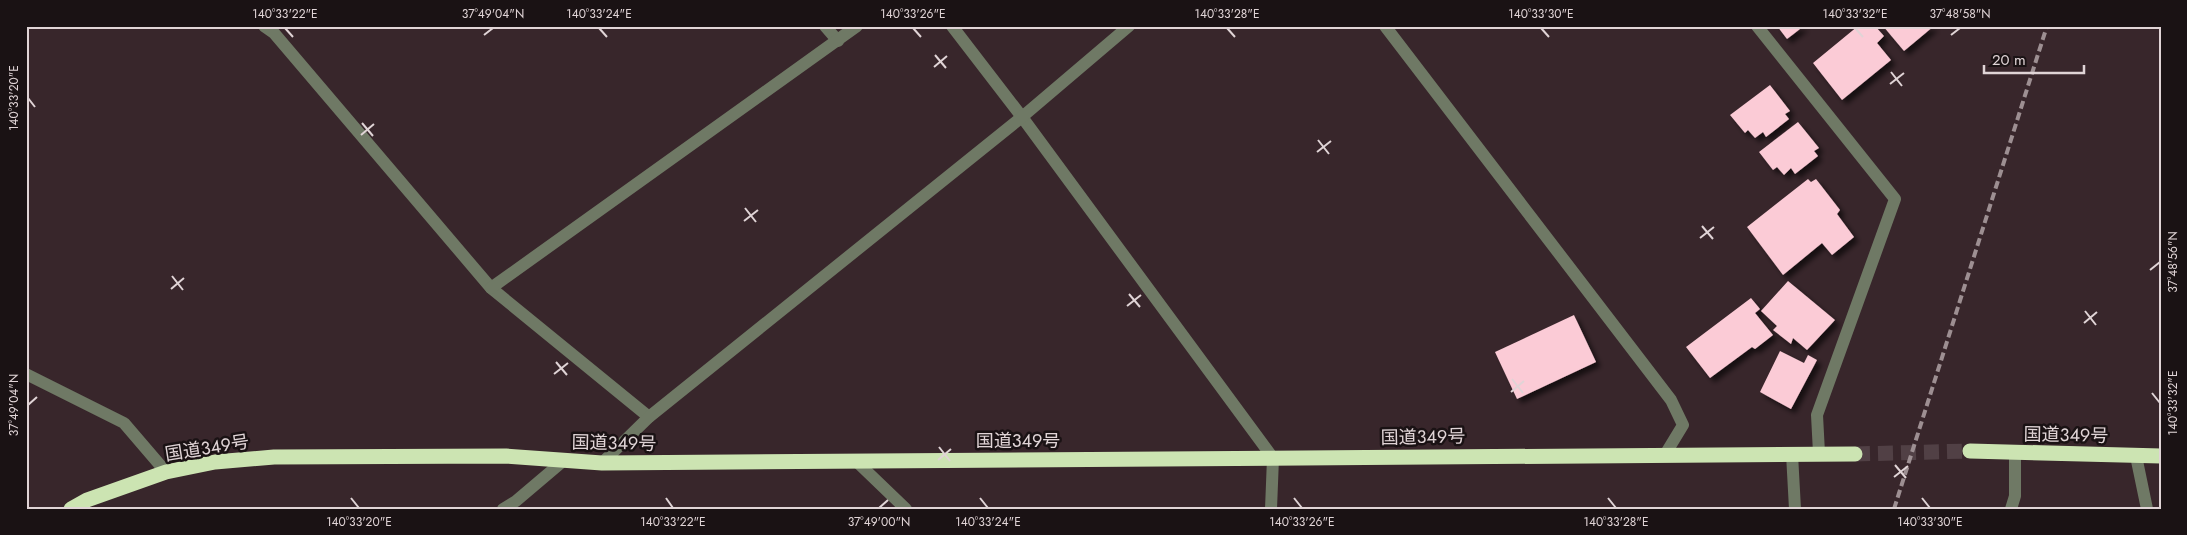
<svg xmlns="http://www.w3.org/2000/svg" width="2187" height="535" viewBox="0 0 2187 535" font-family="Jost,'Noto Sans JP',sans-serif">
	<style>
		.building { fill: #fbcbd6; filter: url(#shadow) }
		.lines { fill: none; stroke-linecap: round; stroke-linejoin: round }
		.highway-tunnel { stroke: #514045; stroke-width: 15; stroke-dasharray: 15 8; stroke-linecap: butt }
		.minor { stroke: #6f7965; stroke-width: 12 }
		.highway { stroke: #cce4b2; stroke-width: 15 }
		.rail { stroke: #9d8f92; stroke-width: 4; stroke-dasharray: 8 4; stroke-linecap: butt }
		.ticks { fill: none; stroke: #e0d4d6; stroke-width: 2 }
		.labels { text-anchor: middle; stroke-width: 5; stroke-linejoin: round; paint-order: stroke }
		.street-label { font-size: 18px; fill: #e0d4d6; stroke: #1a1214 }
		.neatline { fill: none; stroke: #e0d4d6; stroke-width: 2 }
		.ticks-label { font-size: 12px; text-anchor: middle; fill: #e0d4d6 }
	</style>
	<defs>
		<filter id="shadow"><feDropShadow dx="4.5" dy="4.5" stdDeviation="2.5" flood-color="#0009"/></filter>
	</defs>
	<rect width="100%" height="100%" fill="#38262b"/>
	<!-- building -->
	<g class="building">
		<path d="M1777 26H1804L1787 39Z"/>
		<path d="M1858 26H1875L1884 36 1877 43 1891 60 1842 100 1813 63Z"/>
		<path d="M1883 26H1934L1904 51Z"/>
		<path d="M1770 85 1790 111 1785 114 1789 119 1766 137 1763 132 1755 138 1748 130 1745 133 1730 115Z"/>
		<path d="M1798 122 1819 148 1814 151 1818 156 1795 174 1791 168 1784 175 1777 167 1773 170 1759 152Z"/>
		<path d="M1808 179 1811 182 1816 179 1840 210 1837 214 1854 237 1832 255 1822 243 1783 275 1747 227Z"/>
		<path d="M1788 281 1835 320 1807 350 1793 338 1791 344 1773 330 1777 326 1761 311Z"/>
		<path d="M1751 298 1760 309 1755 313 1773 335 1755 349 1752 347 1710 378 1686 347Z"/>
		<path d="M1574 315 1596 362 1517 399 1495 352Z"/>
		<path d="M1780 351 1804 363 1808 355 1817 360 1791 409 1760 392Z"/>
	</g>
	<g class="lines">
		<!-- highway-tunnel -->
		<path class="highway-tunnel" d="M1855 454 1970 451"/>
		<!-- minor -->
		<g class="minor">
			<path d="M264 26 274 33 491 288 649 417"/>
			<path d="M825 26 838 41"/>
			<path d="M952 26 1022 117 1273 458 1271 509"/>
			<path d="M1385 26 1671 400 1683 425 1666 453"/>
			<path d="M1757 26 1895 199 1817 415 1819 453"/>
			<path d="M491 288 857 26"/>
			<path d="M26 374 124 423 166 472"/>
			<path d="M1792 454 1795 509"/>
			<path d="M2136 456 2147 509"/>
			<path d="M856 461 906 509"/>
			<path d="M602 463 649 417 1022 117 1129 26"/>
			<path d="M503 509 516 501 562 462"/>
			<path d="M2011 509 2015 496V453"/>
		</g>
		<!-- highway -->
		<g class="highway">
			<path d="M1970 451 2161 456"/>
			<path d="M71 509 87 500 166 472 215 462 274 457 506 456 602 463 1855 454"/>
		</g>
		<!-- rail -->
		<path class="rail" d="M1894 509 2047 26"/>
	</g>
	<!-- ticks -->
	<path class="ticks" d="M285 28 293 37M599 28 607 37M913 28 921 37M1227 28 1235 37M1541 28 1549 37M1855 28 1863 37M484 35 493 28M1951 35 1960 28M935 55 946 68M934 67 947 56M1891 72 1902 86M1890 84 1904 73M28 98 35 107M362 123 373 136M361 135 374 124M1318 140 1329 154M1317 152 1331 141M745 208 756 222M744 221 758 210M1702 226 1713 239M1700 238 1714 227M2150 270 2160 262M172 276 183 290M171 289 184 278M1129 294 1140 307M1127 306 1141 295M2085 311 2096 325M2084 323 2097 312M556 362 567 375M554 374 568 363M1512 379 1523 393M1511 392 1524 381M2152 393 2160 403M28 405 37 397M939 447 950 461M938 460 951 449M1895 465 1906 478M1894 477 1908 466M351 498 359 508M666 498 673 508M980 498 988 508M1294 498 1302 508M1608 498 1616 508M1922 498 1930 508M879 508 888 500"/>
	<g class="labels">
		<!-- street labels -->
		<g class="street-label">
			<text transform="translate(2066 435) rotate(1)" y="6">国道349号</text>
			<text transform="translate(1423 437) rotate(-1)" y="6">国道349号</text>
			<text x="1018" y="447">国道349号</text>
			<text transform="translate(614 443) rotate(1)" y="6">国道349号</text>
			<text transform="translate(207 448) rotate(-9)" y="6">国道349号</text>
		</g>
	</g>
	<!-- border -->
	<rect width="2187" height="535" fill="none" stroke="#1a1214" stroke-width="55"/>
	<!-- scale -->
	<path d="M1984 65v8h100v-8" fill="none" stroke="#e0d4d6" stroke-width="2.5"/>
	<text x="1992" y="65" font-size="15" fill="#e0d4d6" stroke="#1a1214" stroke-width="4" paint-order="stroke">20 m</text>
	<rect x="28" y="28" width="2132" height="480" class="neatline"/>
	<g class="ticks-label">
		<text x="285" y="18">140°33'22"E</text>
		<text x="493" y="18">37°49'04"N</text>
		<text x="599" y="18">140°33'24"E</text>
		<text x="913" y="18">140°33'26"E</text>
		<text x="1227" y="18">140°33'28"E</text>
		<text x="1541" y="18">140°33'30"E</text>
		<text x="1855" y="18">140°33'32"E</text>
		<text x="1960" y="18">37°48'58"N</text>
		<text transform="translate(14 98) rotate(-90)" y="4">140°33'20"E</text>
		<text transform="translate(2173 262) rotate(-90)" y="4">37°48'56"N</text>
		<text transform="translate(2173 403) rotate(-90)" y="4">140°33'32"E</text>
		<text transform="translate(14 405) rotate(-90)" y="4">37°49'04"N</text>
		<text x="359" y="526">140°33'20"E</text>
		<text x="673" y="526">140°33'22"E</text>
		<text x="879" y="526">37°49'00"N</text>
		<text x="988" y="526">140°33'24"E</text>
		<text x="1302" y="526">140°33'26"E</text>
		<text x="1616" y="526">140°33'28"E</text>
		<text x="1930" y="526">140°33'30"E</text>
	</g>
</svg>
